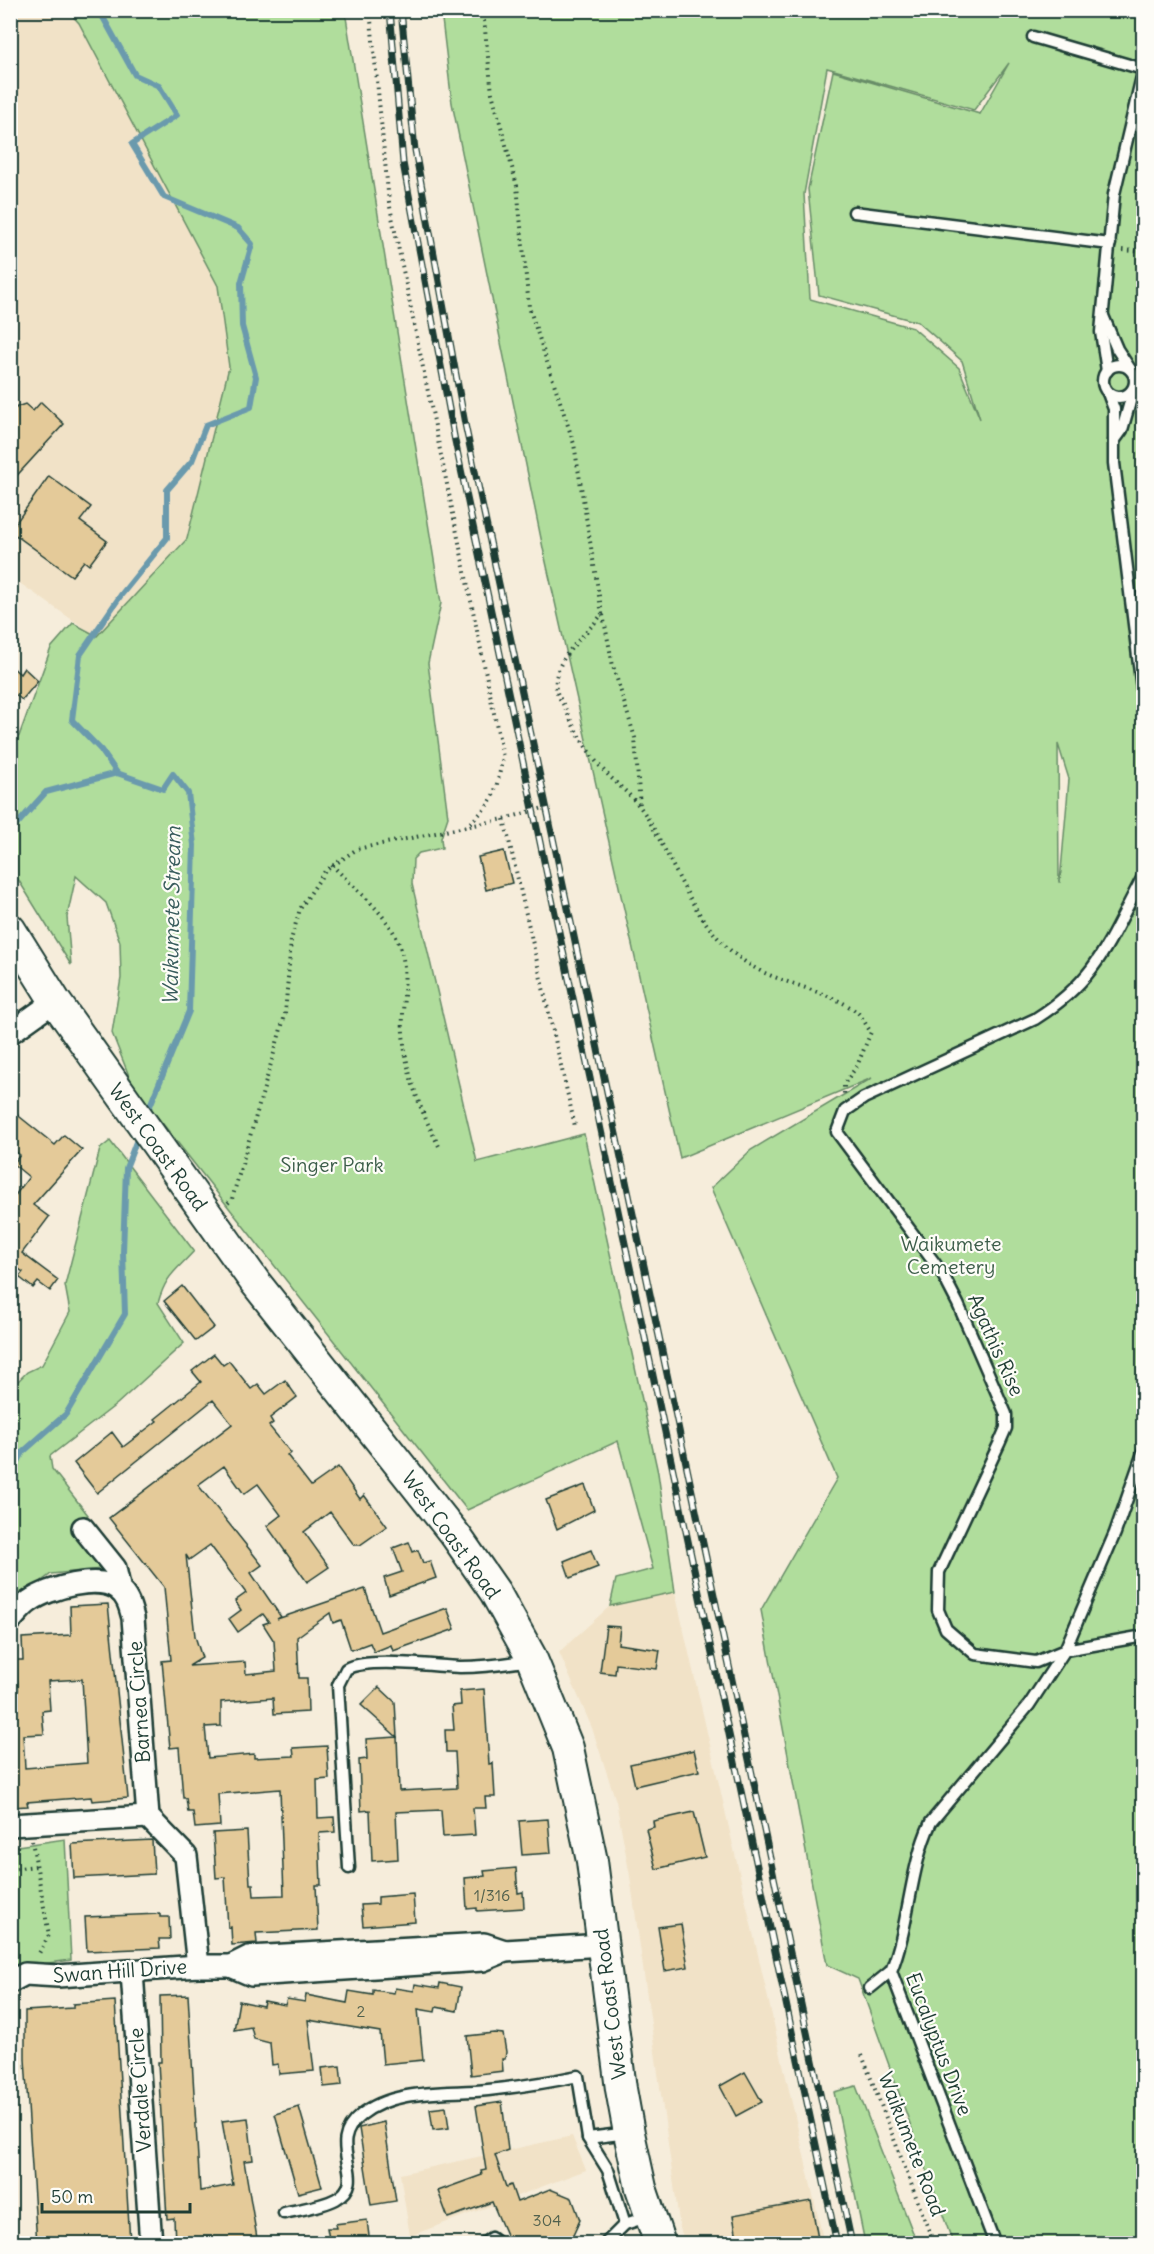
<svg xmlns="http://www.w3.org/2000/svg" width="1154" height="2254" viewBox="0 0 1154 2254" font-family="Delius,sans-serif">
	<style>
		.built { fill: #f1e2c7 }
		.green { fill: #b0dd9c; stroke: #688d68; stroke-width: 1.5; fill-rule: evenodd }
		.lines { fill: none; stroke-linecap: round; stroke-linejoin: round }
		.stream { stroke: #6b9aad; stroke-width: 6 }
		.building { fill: #e4ca99; stroke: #1f3d34; stroke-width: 1.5; fill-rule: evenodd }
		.service-casing { stroke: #1f3d34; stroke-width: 15 }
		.minor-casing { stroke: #1f3d34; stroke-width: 26 }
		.secondary-casing { stroke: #1f3d34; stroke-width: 34 }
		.path { stroke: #1f3d34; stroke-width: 4; stroke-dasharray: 1.5 4.5; stroke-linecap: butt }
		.service { stroke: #fdfcf7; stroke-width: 10 }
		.minor { stroke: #fdfcf7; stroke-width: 21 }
		.secondary { stroke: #fdfcf7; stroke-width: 30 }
		.rail-casing { stroke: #1f3d34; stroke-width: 7 }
		.rail { stroke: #fdfcf7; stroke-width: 4.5; stroke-dasharray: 14; stroke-linecap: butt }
		.labels { text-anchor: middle; stroke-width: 4.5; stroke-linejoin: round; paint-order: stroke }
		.number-label { font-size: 16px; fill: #50604d }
		.street-label { font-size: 20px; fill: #1f3d34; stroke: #fdfcf7 }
		.park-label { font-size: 20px; fill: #3c5d49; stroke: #fdfcf7 }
		.water-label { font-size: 21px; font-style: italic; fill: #385c5c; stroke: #fdfcf7 }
	</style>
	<rect width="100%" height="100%" fill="#f6eddb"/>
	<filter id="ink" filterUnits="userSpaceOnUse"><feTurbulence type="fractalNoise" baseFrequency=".0167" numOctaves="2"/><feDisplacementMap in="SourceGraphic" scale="12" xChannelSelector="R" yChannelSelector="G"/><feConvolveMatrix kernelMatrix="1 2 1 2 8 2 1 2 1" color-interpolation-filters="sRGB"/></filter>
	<g filter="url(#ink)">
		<!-- built -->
		<g class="built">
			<path d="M11 11H68L79 23 218 286 229 367 187 539 97 637 11 577Z"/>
			<path d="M675 1592 824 2243H685L680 2228 630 1876 616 1801 592 1728 559 1652 610 1606Z"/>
			<path d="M572 2136 586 2170 410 2236 400 2174Z"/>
		</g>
		<!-- green -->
		<g class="green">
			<path d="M68 11H345L441 603 428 663 448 817 441 838 442 848 419 853 413 859 412 884 477 1162 584 1134 658 1473 675 1592 610 1606 616 1579 653 1569 618 1441 467 1510 133 1086 112 1033 121 978 120 942 106 903 76 876 67 917 71 965 11 868 10 746 19 736 51 648 73 623 97 636 187 539 229 367 218 286 79 23Z"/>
			<path d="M441 11H1143V2243H953L858 1979 827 1965 761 1610 837 1478 711 1188 751 1150 872 1078 680 1158 544 553 452 103ZM1009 63 980 114 833 71 808 189 819 295 918 322 962 361 980 419 959 368 913 328 810 299 804 194 827 68 974 110ZM1058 744 1069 779 1060 882H1059Z"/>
			<path d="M110 1141 194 1251C175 1272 166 1275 158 1303L184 1343 117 1404 50 1456 52 1469 88 1515 72 1529 102 1569 51 1574 11 1604V1388L27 1372 42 1365 70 1312 65 1285 100 1149Z"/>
			<path d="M65 1839 71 1960 19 1967 11 1971V1847Z"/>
			<path d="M856 2086 917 2243H865L834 2092Z"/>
		</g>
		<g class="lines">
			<!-- stream -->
			<g class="stream">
				<path d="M99 10 135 75 159 86 177 115 132 144 164 197 238 228 252 244 241 283 242 326 256 377 251 407 206 425 192 461 167 490V538L121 595 80 655 72 720 101 750 117 773 163 789 173 774 188 793 194 845 189 1011 147 1113"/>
				<path d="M10 832 46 792 117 773"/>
				<path d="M10 1477 23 1452 66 1414 125 1314 123 1252 126 1168 139 1134"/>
			</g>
		</g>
		<!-- building -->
		<g class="building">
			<path d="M41 402 64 424 10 483V414L17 407 25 404 33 411Z"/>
			<path d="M49 476 91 507 80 521 107 541 89 565 84 561 72 576 10 531Z"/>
			<path d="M10 665 20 674 24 668 38 681 22 700 10 690Z"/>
			<path d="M504 851 512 883 486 890 478 857Z"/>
			<path d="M10 1109 55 1145 64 1135 82 1150 33 1205 49 1217 22 1253 58 1280 50 1291 38 1282 33 1288 19 1277 23 1272 13 1265 10 1269V1202L29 1177 13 1164 20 1155 10 1147Z"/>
			<path d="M182 1286 214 1327 196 1341 164 1301Z"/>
			<path d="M214 1354 223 1365 229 1361 251 1389 258 1384 266 1394 285 1380 297 1397 270 1418 273 1423 269 1426 291 1453 287 1455 311 1486 338 1467 360 1499 364 1495 387 1526 360 1545H354L330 1512 304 1532 329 1567 307 1582 267 1526 281 1515 258 1484 244 1494 224 1466 198 1485 262 1565 251 1573 281 1617 277 1619 365 1589 380 1632 447 1608 455 1629 393 1651 391 1645 374 1652 370 1643 351 1650 341 1620 333 1623 330 1613 297 1637 299 1678H307L308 1712 274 1714 273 1698 221 1702V1726L205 1727 208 1758 254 1754V1758L294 1756 293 1748 327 1746 329 1779 317 1780 318 1818 334 1817 335 1832 319 1833 321 1885H316L318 1930 256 1933 257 1943 232 1945 231 1927 228 1928 225 1877 216 1878 213 1833 247 1831 250 1884H253L254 1896 284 1895 280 1789 218 1794 220 1826 195 1828 193 1812H188L186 1798H183L179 1747 170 1748 162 1661 171 1660 164 1587 109 1518 232 1424 213 1400 97 1493 74 1463 112 1432 123 1447 157 1421 155 1419 201 1382 192 1371ZM210 1545 246 1593 235 1601 241 1610 229 1619 238 1632 263 1614 269 1622 263 1624 274 1641 276 1671 246 1674 245 1662 189 1666 202 1658 195 1636 186 1555 189 1560Z"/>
			<path d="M585 1485 594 1510 557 1529 546 1500Z"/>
			<path d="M409 1542 413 1552 418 1550 423 1563 430 1561 436 1578 389 1595 384 1578 402 1572 393 1548Z"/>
			<path d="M591 1550 598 1567 570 1578 564 1561Z"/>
			<path d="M108 1604 128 1798 92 1801 91 1797 27 1802 28 1806 10 1807 12 1691 18 1690 16 1660H23L22 1638 71 1635 70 1606ZM82 1679 87 1763 25 1768 23 1735 44 1734 42 1711 50 1710 48 1681Z"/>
			<path d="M606 1626 620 1627 618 1644 660 1650 657 1669 616 1664 615 1674 600 1672Z"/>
			<path d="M379 1687 395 1702 397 1737 361 1705Z"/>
			<path d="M484 1689 489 1764 493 1763 495 1797H485L486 1808H473L475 1835 443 1837 441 1810 396 1812 398 1859 372 1861 370 1810 361 1811 359 1760 367 1759 366 1739 397 1737 399 1791 457 1788 455 1752H446L445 1730H454L452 1706 461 1705 460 1691Z"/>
			<path d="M694 1750 699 1771 635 1786 630 1764Z"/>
			<path d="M694 1812 705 1857 656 1869 646 1829 654 1827 653 1821Z"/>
			<path d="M548 1819 551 1853 522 1855 519 1821Z"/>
			<path d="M152 1840 154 1874 74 1878 72 1844Z"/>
			<path d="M516 1868 518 1893 523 1892 524 1908 477 1911V1908L467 1909 465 1878 485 1876 484 1871Z"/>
			<path d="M413 1894 415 1922 363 1926 361 1905 378 1904V1897Z"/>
			<path d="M160 1914V1917H169L170 1939H159L160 1948 87 1951 85 1917Z"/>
			<path d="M681 1924 688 1967 665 1971 658 1927Z"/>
			<path d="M440 1983 461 1987 457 2011 436 2007 435 2012 418 2009 423 2060 383 2064 380 2032 308 2020 314 2071 279 2074 278 2064 272 2065 270 2043 254 2039 251 2027 234 2030 239 2001 263 2006 264 2001 285 2005 287 1999 305 2002 306 1995 347 2003 349 1991 373 1995V1990L394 1993 395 1988 414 1991 415 1984 439 1988Z"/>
			<path d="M188 1995 200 2191 233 2185 222 2121 248 2118 253 2160 244 2161 258 2244H232L231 2240 175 2244 174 2218 167 2219 158 2062H161L160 1996Z"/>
			<path d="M115 2001 130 2242 37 2244 25 2059V2011L73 2008V2004Z"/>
			<path d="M494 2033 503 2034 506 2052 505 2059H502L503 2071 471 2075 467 2036Z"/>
			<path d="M340 2066 342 2085 324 2087 322 2068Z"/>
			<path d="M745 2072 762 2102 736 2116 720 2086Z"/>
			<path d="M502 2102 508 2150 495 2155 506 2187 511 2185 517 2202 550 2189 572 2198 580 2220 569 2244H510L492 2202 448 2218 438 2191 482 2175 481 2171 486 2170 476 2106Z"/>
			<path d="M299 2107 322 2187 298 2193 275 2114Z"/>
			<path d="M446 2107 449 2128 433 2130 430 2109Z"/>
			<path d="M384 2122 396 2201 371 2205 359 2128Z"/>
			<path d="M811 2201 819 2244H738L733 2215Z"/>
			<path d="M367 2220 370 2244H330L327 2228H336L335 2224Z"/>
		</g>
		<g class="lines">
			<!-- service casing -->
			<g class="service-casing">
				<g id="service">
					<path d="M1033 37 1143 69"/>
					<path d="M854 212 1110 244"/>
					<path d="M1103 316 1117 349 1130 369"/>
					<circle cx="1119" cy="381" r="16"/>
					<path d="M1107 371 1101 332 1114 194 1144 68"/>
					<path d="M1108 393 1114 409V463L1144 705"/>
					<path d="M1114 441 1122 430 1134 388"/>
					<path d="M1144 875C1109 939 1100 978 1035 1019L864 1098 845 1111 837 1132 942 1273 958 1304 1006 1414V1428L999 1444 939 1572 938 1610 946 1629 975 1654 1036 1662 1065 1650 1144 1636"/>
					<path d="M349 1868 338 1685 346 1669C367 1657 433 1666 460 1667 483 1667 506 1664 529 1660"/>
					<path d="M870 1988 891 1971"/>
					<path d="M588 2138 628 2133"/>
					<path d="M284 2213C300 2209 321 2207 336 2199 372 2179 322 2146 361 2115 394 2088 447 2094 488 2090 518 2087 549 2082 578 2076L588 2138 608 2170 625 2224"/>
					<path d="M483 2244 491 2238 499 2244"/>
					<path d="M605 2244 625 2224 650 2216"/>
					<path d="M995 2244 891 1971C910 1924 909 1869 931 1822L1029 1705 1065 1650 1115 1533 1144 1450"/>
				</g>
			</g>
			<!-- minor casing -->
			<g class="minor-casing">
				<g id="minor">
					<path d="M10 1033 55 1001"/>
					<path d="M83 1528 115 1568 120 1591"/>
					<path d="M10 1621C16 1615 22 1606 30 1601 48 1588 99 1574 118 1589 128 1597 130 1607 133 1618L148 1817 186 1856 198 1966"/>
					<path d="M10 1825 148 1817"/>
					<path d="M231 1966 249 1957 484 1944 505 1951"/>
					<path d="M132 1972 151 2244"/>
					<path d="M10 1982 25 1974 58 1976 198 1966H231L252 1975 483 1960 505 1951 603 1945"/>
				</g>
			</g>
			<!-- secondary casing -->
			<g class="secondary-casing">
				<path id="secondary" d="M10 929 55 1001 255 1282 456 1536 495 1592 531 1657 568 1748 592 1861 621 2089 629 2133 641 2188 660 2244"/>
			</g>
			<!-- path -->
			<g class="path">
				<path d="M370 10 389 202 503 757C495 793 496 802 466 826"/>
				<path d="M478 10 484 21 492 93 517 186 529 307 574 444 602 614C586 636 552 658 556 689 557 695 563 703 566 710 574 729 585 747 598 764 613 782 632 794 645 814 678 867 694 930 750 965 779 984 833 991 858 1013 863 1018 867 1027 871 1032L857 1066 844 1084V1094"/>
				<path d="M1135 163 1144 164"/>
				<path d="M1123 250 1144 252"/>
				<path d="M603 615 613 666 635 738 640 807"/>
				<path d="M504 819 575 1126"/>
				<path d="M332 865C352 886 380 908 394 933 412 965 401 999 403 1033 406 1076 421 1112 441 1150"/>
				<path d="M228 1203 232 1199 285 1015 291 940 300 909 325 871 357 849 504 819 547 807"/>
				<path d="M32 1841 49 1935 38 1955"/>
				<path d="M10 1869 37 1866"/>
				<path d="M862 2055 934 2244"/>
			</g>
			<!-- service -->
			<use href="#service" class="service"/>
			<!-- minor -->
			<use href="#minor" class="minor"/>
			<!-- secondary -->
			<use href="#secondary" class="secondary"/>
			<!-- rail casing -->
			<g class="rail-casing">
				<g id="rail">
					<path d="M390 10 403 163 455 441 837 2244"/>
					<path d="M401 10 415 150 465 424 852 2244"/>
				</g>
			</g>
			<!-- rail -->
			<use href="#rail" class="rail"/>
		</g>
	</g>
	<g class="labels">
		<!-- number labels -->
		<g class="number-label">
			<text x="492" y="1901">1/316</text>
			<text x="361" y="2017">2</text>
			<text x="547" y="2226">304</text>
		</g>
		<!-- street labels -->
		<g class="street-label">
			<text transform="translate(158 1147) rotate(54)" y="7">West Coast Road</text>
			<text transform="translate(996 1345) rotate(66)" y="7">Agathis Rise</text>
			<text transform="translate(451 1535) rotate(54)" y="7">West Coast Road</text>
			<text transform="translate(139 1702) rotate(-94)" y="7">Barnea Circle</text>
			<text transform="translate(120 1971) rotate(-4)" y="7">Swan Hill Drive</text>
			<text transform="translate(610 2004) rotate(-97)" y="7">West Coast Road</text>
			<text transform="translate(939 2044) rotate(69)" y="7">Eucalyptus Drive</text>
			<text transform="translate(140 2090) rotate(-94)" y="7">Verdale Circle</text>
			<text transform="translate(912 2144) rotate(69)" y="7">Waikumete Road</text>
		</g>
		<!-- park labels -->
		<g class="park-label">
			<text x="332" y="1172">Singer Park</text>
			<text x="951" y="1251">Waikumete<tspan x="951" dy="23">Cemetery</tspan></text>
		</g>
		<!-- water labels -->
		<g class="water-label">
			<text transform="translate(172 916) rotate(-89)" y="7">Waikumete Stream</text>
		</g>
	</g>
	<!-- margin -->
	<rect width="1154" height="2254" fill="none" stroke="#fdfcf7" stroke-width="36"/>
	<rect x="18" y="18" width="1118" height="2218" fill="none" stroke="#1f3d34" stroke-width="2" filter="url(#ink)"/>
	<!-- scale -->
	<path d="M42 2203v9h148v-9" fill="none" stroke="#1f3d34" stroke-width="3"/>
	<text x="51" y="2203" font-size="18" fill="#1f3d34" stroke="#fdfcf7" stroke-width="4.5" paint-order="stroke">50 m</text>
</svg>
